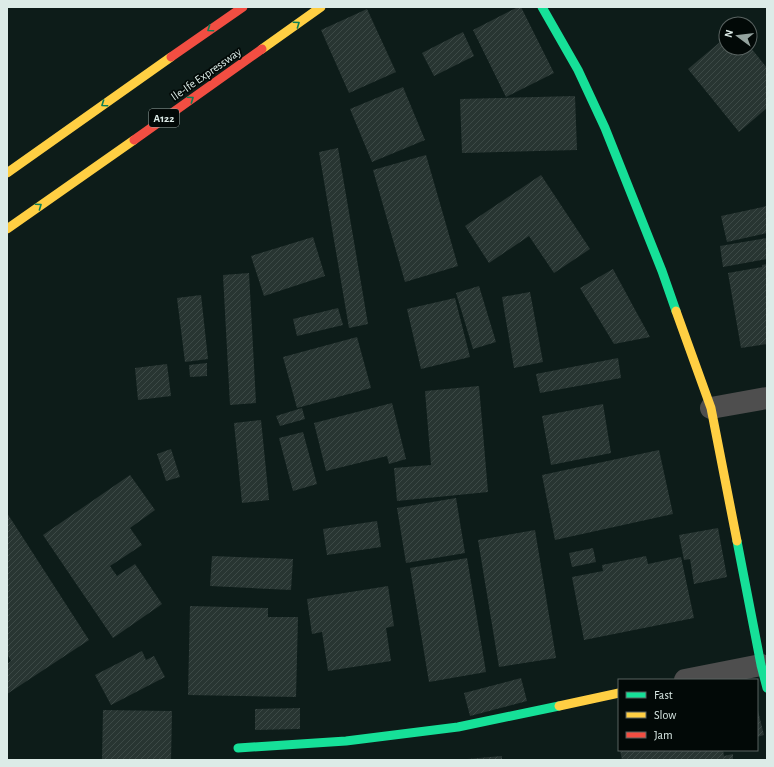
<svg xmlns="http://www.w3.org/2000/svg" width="774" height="767" viewBox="0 0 774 767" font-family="'Alegreya Sans',sans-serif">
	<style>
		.building { fill: url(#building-hatch) }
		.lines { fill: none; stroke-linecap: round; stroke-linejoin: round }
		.street { stroke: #4e4e4e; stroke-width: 22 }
		.fast { stroke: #16e098; stroke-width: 9 }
		.slow { stroke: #ffcf43; stroke-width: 9 }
		.jam { stroke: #f24e42; stroke-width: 9 }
		.oneway { stroke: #0d7f57 }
		.labels { text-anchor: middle; stroke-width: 3.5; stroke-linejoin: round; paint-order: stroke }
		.shield { fill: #020907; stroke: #9ba7a4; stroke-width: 1 }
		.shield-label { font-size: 11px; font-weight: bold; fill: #dcebe7 }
		.street-label { font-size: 12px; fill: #dcebe7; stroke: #020907 }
	</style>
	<defs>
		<pattern id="building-hatch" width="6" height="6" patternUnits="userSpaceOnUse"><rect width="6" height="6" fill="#283532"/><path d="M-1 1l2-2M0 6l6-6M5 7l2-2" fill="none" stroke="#3c4946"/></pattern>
	</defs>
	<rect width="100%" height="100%" fill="#0d1c19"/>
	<!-- building -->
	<g class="building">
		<path d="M518 7H521L554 73 506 97 473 30Z"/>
		<path d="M367 9 396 72 349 93 321 30Z"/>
		<path d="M463 32 474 56 434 76 422 53Z"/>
		<path d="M726 37V48H751L767 68V108L739 132 688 69Z"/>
		<path d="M403 87 425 140 372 162 350 109Z"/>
		<path d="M575 96 577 150 462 153 460 99Z"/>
		<path d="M338 148 368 324 349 328 319 152Z"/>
		<path d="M426 155 458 266 405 282 373 170Z"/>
		<path d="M541 175 590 249 554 273 529 236 489 263 465 226Z"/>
		<path d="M767 206V233L727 242 721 216Z"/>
		<path d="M313 237 325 276 264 296 251 256Z"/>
		<path d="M767 238V259L723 267 720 246Z"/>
		<path d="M767 264V344L741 348 728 273 762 267V265Z"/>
		<path d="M613 269 633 306 650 337 614 344 580 288Z"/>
		<path d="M249 273 256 403 230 405 223 275Z"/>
		<path d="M479 286 496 342 473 349 456 293Z"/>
		<path d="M530 292 543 362 514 368 502 297Z"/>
		<path d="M201 295 208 359 185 362 177 298Z"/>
		<path d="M455 298 470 357 421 369 407 309Z"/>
		<path d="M338 308 343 325 297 336 293 319Z"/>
		<path d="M357 337 371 388 297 408 283 357Z"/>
		<path d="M618 358 621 378 540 393 536 374Z"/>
		<path d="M207 363V376L190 377 189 365Z"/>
		<path d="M167 364 171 396 138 400 135 368Z"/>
		<path d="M479 386 488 492 397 501 394 468 431 465 425 391Z"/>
		<path d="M392 403 406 459 389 464 387 456 326 471 314 423Z"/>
		<path d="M603 404 611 453 551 465 542 416Z"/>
		<path d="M302 408 305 419 280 426 276 416Z"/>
		<path d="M261 420 269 500 242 503 234 423Z"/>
		<path d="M303 432 317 484 293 491 279 438Z"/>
		<path d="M171 449 180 477 166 481 157 454Z"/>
		<path d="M659 450 673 514 555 540 542 475Z"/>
		<path d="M130 475 155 510 130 528 142 545 110 566 117 576 135 564 162 604 113 638 43 535Z"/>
		<path d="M456 498 465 553 406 563 397 508Z"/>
		<path d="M7 513 89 640 7 694V664L11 661 7 654Z"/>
		<path d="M377 521 381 547 327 555 323 529Z"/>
		<path d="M718 528 727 577 694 584 690 559 684 560 679 535Z"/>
		<path d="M535 530 556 658 499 667 478 540Z"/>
		<path d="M593 548 596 562 572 567 569 553Z"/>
		<path d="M212 556 293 559 291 590 210 586Z"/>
		<path d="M646 556 648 564 681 557 694 618 584 640 572 577 603 571 602 565Z"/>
		<path d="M467 558 486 672 429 682 410 568Z"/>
		<path d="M388 586 394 626 386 628 391 661 328 671 322 632 312 634 307 599Z"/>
		<path d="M190 606 268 608V617H298L296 697 188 695Z"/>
		<path d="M142 651 146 660 154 656 165 677 111 705 95 675Z"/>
		<path d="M521 678 527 701 470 716 464 693Z"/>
		<path d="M757 707 764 735 757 737Z"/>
		<path d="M300 708V729L255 730V709Z"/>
		<path d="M103 710 172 711 171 760H102Z"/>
		<path d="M620 750H723L724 756 733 754V760H622Z"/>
		<path d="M502 756V760H467V759Z"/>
	</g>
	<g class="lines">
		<!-- street -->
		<g class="street">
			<path d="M711 408 767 398"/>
			<path d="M685 680 761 665"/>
		</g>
		<!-- fast -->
		<g class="fast">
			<path d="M542 7 578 70 605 128 662 271 676 311"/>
			<path d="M737 541 761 665 767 688"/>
			<path d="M238 748 346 741 458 727 559 706"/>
		</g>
		<!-- slow -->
		<g class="slow">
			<path d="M262 49 321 7"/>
			<path d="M7 173 171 57"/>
			<path d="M7 229 134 140"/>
			<path d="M676 311 711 408 737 541"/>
			<path d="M559 706 619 693"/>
		</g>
		<!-- jam -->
		<g class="jam">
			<path d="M171 57 243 7"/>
			<path d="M134 140 262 49"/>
		</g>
	</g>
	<!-- one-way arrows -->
	<defs><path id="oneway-chevron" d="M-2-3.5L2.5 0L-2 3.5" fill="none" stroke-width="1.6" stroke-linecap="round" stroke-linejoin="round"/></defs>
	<g class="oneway">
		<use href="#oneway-chevron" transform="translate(297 24) rotate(-35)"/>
		<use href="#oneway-chevron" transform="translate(210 29) rotate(145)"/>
		<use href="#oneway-chevron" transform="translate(191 99) rotate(-35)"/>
		<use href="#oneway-chevron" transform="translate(104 104) rotate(145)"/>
		<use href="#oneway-chevron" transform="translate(39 206) rotate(-35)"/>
	</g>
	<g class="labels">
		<!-- shield labels -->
		<rect class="shield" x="149" y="109" width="30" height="18" rx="3"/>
		<g class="shield-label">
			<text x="164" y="122">A122</text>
		</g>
		<!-- street labels -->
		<g class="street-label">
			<text transform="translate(206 74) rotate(-35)" y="4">Ile-Ife Expressway</text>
		</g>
	</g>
	<!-- border -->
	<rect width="774" height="767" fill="none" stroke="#dcebe7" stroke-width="16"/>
	<!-- legend -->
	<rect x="618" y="679" width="140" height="72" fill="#020907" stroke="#596361"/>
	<rect x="626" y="692" width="20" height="6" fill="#16e098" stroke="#596361"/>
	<text x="654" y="699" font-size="12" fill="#dcebe7">Fast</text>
	<rect x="626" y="712" width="20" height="6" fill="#ffcf43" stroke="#596361"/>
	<text x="654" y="719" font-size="12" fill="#dcebe7">Slow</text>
	<rect x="626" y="732" width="20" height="6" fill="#f24e42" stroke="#596361"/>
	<text x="654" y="739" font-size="12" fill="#dcebe7">Jam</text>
	<!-- north arrow -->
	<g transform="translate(738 36) rotate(285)"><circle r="19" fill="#020907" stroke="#596361"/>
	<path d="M0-3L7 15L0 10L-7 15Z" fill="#94a39f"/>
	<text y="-6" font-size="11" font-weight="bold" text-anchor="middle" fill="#dcebe7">N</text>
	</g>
</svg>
